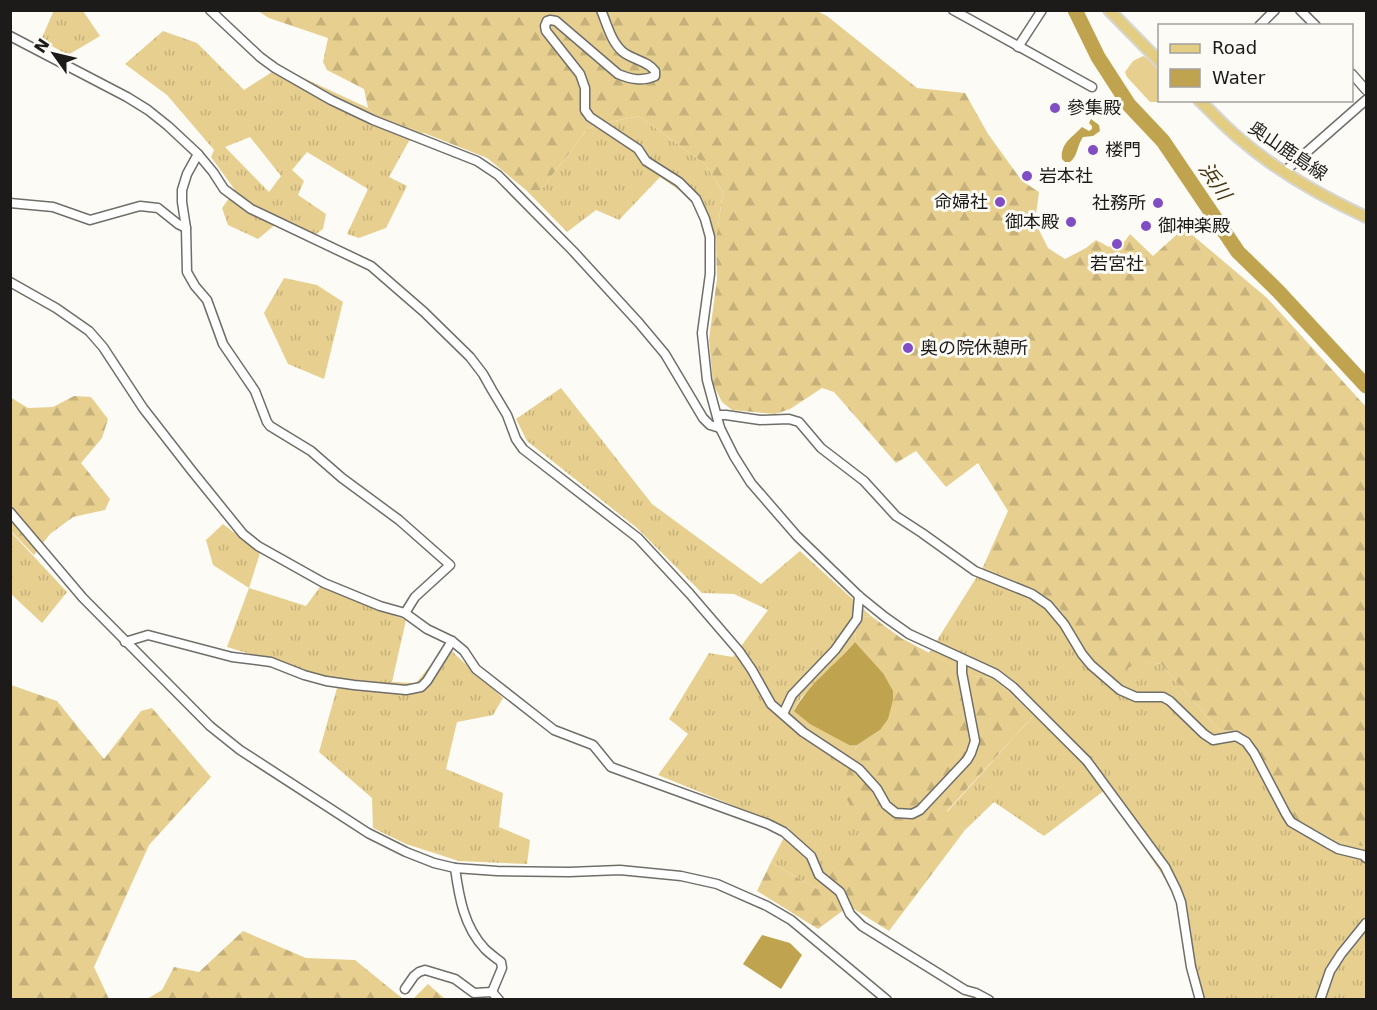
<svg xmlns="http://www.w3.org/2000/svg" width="1377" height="1010" viewBox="0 0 1377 1010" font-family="'DejaVu Sans','Noto Sans JP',sans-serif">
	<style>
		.grass { fill: url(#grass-tufts); fill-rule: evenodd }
		.forest { fill: url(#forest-firs) }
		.garden { fill: #e7cf8f }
		.water { fill: #c0a34f }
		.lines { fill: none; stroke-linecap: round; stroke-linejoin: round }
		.river { stroke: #c0a34f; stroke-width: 15 }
		.minor-casing { stroke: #6f6e69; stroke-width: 11 }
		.major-casing { stroke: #d6d6d6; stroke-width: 14 }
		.minor { stroke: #fff; stroke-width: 8 }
		.major { stroke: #e3cd83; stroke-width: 10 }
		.poi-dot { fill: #804dc4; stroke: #fdfbf5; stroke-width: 2 }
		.labels { text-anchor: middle; stroke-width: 6; stroke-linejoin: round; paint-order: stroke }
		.poi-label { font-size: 18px; fill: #1c1b19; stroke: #fdfbf5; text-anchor: start }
		.street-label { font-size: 18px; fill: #1c1b19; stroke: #fdfbf5 }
		.water-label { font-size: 20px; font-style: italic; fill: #433712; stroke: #fdfbf5 }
	</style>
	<defs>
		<pattern id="grass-tufts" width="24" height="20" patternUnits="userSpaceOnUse" patternTransform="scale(1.5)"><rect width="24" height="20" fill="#e7cf8f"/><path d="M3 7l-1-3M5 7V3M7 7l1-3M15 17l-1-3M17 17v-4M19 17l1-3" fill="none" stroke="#c6b17b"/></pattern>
		<pattern id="forest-firs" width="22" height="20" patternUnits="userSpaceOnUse" patternTransform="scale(1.5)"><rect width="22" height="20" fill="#e7cf8f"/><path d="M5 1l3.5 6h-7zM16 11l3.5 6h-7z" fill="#c6b17b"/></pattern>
	</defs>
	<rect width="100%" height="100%" fill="#fdfbf5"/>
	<!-- grass -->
	<g class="grass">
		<path d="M54 10 83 11 100 36 68 55 41 40Z"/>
		<path d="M163 31 197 43 244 90 280 67 368 108 376 116 424 133 409 141 389 177 407 186 386 228 359 238 347 234 368 189 307 152 292 170 304 181 298 195 326 214 323 229 309 239 276 224 258 239 228 225 222 208 235 190 211 157 214 150 167 95 125 64ZM250 137 281 176 269 192 225 147Z"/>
		<path d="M639 116 705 164 723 192 716 240 702 206 660 177 619 220 596 210 567 232 526 190H541L588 128 605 123Z"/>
		<path d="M284 278 317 285 343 302 324 379 288 364 264 313Z"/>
		<path d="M561 388 652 504 761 584 800 551 871 616 863 617 856 631 855 642 801 698 794 710 849 745H857L842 791 866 826 817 889 771 862 789 828 658 775 688 734 669 719 709 653 733 657 768 610 734 594 702 593 637 528 527 441 516 419Z"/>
		<path d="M223 524 260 553 249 588 306 606 320 587 406 620 392 682 416 683 446 646 503 698 493 715 457 722 446 769 503 793 499 827 530 840 527 864 459 861 406 844 373 828 372 798 319 752 339 681 227 647 249 588 213 565 206 540Z"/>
		<path d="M10 531 67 592 42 623 11 594Z"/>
		<path d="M983 567 1035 591 1059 607 1086 651 1161 664 1219 730 1236 731 1251 741 1294 818 1334 840 1366 847V999H1197L1193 985 1174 892 1105 790 1044 836 994 802 965 830 947 812 1034 715 993 678 973 676 929 653Z"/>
	</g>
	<!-- forest -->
	<g class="forest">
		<path d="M258 11H817L827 16 917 88 965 93 988 134 1022 181 1039 192 1035 222 1048 248 1065 259 1086 248 1096 240 1109 247 1113 245 1120 248 1130 234 1153 256 1184 228 1267 298 1366 407V847L1334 840 1294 818 1251 741 1236 731 1219 730 1161 664 1141 661 1115 675 1086 651 1059 607 1035 591 983 567 1008 511 978 463 946 487 916 451 896 463 834 392 822 388 790 409 775 414 732 410 722 402 713 384 709 339 717 279 716 240 723 192 705 164 639 116 605 123 588 128 541 190H526L487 158 424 133 376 116 368 108 364 89 327 70 323 62 328 38 269 18Z"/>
		<path d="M74 396 91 397 108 419 102 438 81 463 110 499 105 510 73 517 50 534 34 555 11 531 10 397 28 408 53 407Z"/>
		<path d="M871 616 901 638 973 676 993 678 1034 715 947 811 965 830 889 931 849 906 818 929 757 891 771 862 817 889 865 826 841 791 857 745 880 730 883 673 855 642 856 631 863 617Z"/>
		<path d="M11 685 57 701 104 759 141 711 152 708 211 777 149 845 94 967 109 999H11Z"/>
		<path d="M243 931 306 958 355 960 403 999H147L162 990 174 967 199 972Z"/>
		<path d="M428 984 445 999H413Z"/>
	</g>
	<!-- garden -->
	<path class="garden" d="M1143 56 1152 60 1159 68 1160 100 1164 101 1162 102H1150L1127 77 1125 72 1133 61Z"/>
	<!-- water -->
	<g class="water">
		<path d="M1091 119 1099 125 1100 131 1093 136 1083 137C1077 145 1078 156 1070 162H1065L1062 159C1060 143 1073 137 1082 127L1089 131 1092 129V126L1089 123Z"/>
		<path d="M855 642 883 673 893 691V700L888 719 880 730 857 745H849L810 724 794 711C808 685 835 665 855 642Z"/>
		<path d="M762 935 790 943 802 955 781 989 743 964Z"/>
	</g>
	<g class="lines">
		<!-- river -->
		<path class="river" d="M1075 10 1098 57 1129 105 1163 141 1238 252 1278 291 1366 386"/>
		<!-- minor casing -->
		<g class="minor-casing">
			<g id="minor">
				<path d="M210 10 260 57 275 68 331 100 373 120 477 161 498 175 573 251 639 323 665 354 703 418 710 425 720 428"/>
				<path d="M601 10C607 24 611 42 623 52 633 60 648 61 655 71V76C642 82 630 79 618 74L556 21 550 20 547 21 545 26 546 31 580 74 585 88V110L590 117 638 149 646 161 679 182 696 199 705 219 710 237V274L702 333 707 380 720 428 734 456 751 483 797 536 859 596 885 617 909 634 996 674 1013 687 1087 761 1165 867 1176 889 1181 902 1191 967 1200 1000"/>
				<path d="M953 10 1092 87"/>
				<path d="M1300 10 1316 26"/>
				<path d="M1259 26 1275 10"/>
				<path d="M10 36 127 97 148 110 168 126 198 154 213 172 224 189 251 209 371 266 424 312 470 357 483 374 492 390 507 415 516 439 523 449 638 538 690 594 739 651 752 670 771 704 803 732 859 769 877 789 886 805 896 813 912 814 920 810 967 760 971 753 975 741 962 673V659"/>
				<path d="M1018 47 1042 10"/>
				<path d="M1352 74 1366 90"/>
				<path d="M198 154 187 174 182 190V202L186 228 187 272 195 286 207 300 223 344 255 391 267 422 270 426 311 451 342 478 399 520 450 565 415 597 405 613"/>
				<path d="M1284 172 1366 100"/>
				<path d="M10 203 53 207 90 220 140 206 158 208 178 224 186 228"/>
				<path d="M10 282 56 308 89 331 103 347 143 408 192 471 243 534 258 546 324 583 380 606 405 613 427 629 452 641 464 651 476 669 554 730 593 745 611 767 768 824 784 832 811 856 819 875 840 892 850 914 862 926 965 990 976 993 989 1000"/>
				<path d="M717 415H726L760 420 789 419 799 422 821 448 864 481 896 516 922 533 975 571 1032 594 1048 605 1064 624 1082 654 1091 665 1120 690 1136 697H1163L1170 701 1204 734 1213 740 1236 736 1246 742 1254 753 1286 814 1291 822 1329 844 1338 849 1363 855 1366 858"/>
				<path d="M10 512 83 598 210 726 240 750 368 833 406 852 434 863 455 868 497 871 569 872 620 870 681 876 717 884 767 906 791 920 887 1000"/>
				<path d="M125 642 148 635 232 657 271 662 304 675 326 681 354 685 406 690 421 687 427 681 452 641"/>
				<path d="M783 714 792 695 835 650 857 619 859 596"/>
				<path d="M455 868C459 897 464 927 485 949 490 954 496 958 501 962L502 968 492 992"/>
				<path d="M405 989 414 976 419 972 425 970 455 979 474 993 492 992"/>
				<path d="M492 992 499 1000"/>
				<path d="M1320 1000 1330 971 1341 954 1366 923"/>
			</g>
		</g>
		<!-- major casing -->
		<g class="major-casing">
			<g id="major">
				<path d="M1109 10 1160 62"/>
				<path d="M1199 100C1213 113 1225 127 1240 139 1278 172 1321 196 1366 217"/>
			</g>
		</g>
		<!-- minor -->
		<use href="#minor" class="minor"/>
		<!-- major -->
		<use href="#major" class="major"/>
	</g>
	<!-- markers -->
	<g class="poi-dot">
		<circle cx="1055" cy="108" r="6"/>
		<circle cx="1093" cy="150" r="6"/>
		<circle cx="1027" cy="176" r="6"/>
		<circle cx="1000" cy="202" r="6"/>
		<circle cx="1158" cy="203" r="6"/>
		<circle cx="1071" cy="222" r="6"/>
		<circle cx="1146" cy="226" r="6"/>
		<circle cx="1117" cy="244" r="6"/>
		<circle cx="908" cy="348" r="6"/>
	</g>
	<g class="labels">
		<!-- poi labels -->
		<g class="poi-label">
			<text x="1067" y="114">參集殿</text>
			<text x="1105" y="156">楼門</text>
			<text x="1039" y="182">岩本社</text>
			<text x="988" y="208" text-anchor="end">命婦社</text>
			<text x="1146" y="209" text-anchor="end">社務所</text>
			<text x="1059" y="228" text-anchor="end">御本殿</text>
			<text x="1158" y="232">御神楽殿</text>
			<text x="1117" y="270" text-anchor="middle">若宮社</text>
			<text x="920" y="354">奥の院休憩所</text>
		</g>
		<!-- street labels -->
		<g class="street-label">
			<text transform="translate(1288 151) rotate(34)" y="6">奥山鹿島線</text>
		</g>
		<!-- water labels -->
		<g class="water-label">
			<text transform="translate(1215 181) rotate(56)" y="7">浜川</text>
		</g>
	</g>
	<!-- border -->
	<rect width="1377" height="1010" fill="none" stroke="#1c1b19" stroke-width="24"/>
	<!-- legend -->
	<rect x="1158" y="24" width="195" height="78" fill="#fdfbf5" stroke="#a3a19d" stroke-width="1.5"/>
	<rect x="1170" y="44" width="30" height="9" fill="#e3cd83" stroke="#a3a19d" stroke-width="1.5"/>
	<text x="1212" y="54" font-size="18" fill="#1c1b19">Road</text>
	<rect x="1170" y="69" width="30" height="18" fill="#c0a34f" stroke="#a3a19d" stroke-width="1.5"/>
	<text x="1212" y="84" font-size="18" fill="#1c1b19">Water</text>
	<!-- north arrow -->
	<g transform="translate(54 54) rotate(304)" stroke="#fdfbf5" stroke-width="4.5" paint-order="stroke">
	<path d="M0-4.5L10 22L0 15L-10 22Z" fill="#1c1b19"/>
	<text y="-9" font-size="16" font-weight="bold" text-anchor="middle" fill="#1c1b19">N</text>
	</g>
</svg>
